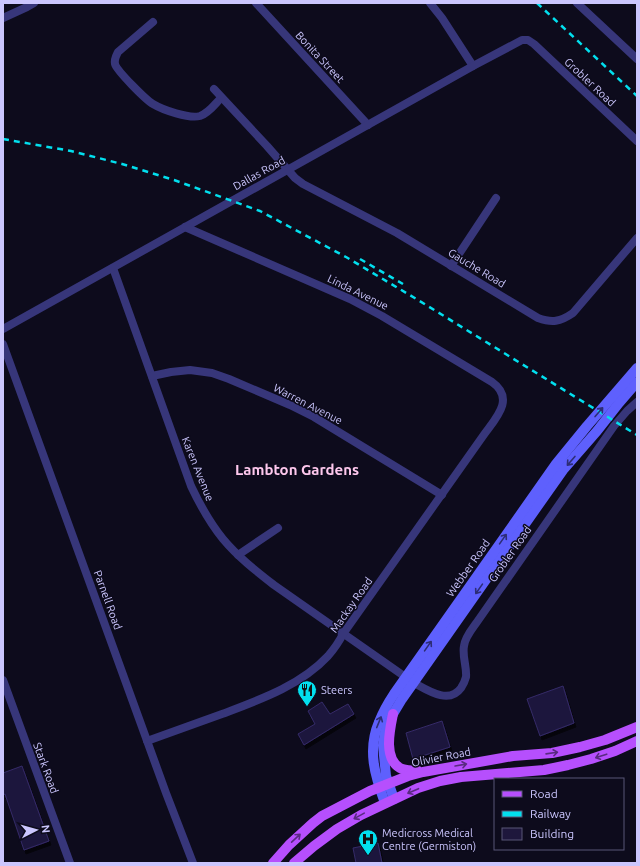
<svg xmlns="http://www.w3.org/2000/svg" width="640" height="866" viewBox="0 0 640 866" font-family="Ubuntu,sans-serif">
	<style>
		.building { fill: #1e173c; stroke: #342a68; filter: url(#shadow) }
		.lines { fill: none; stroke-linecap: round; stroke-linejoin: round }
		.street { stroke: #37367a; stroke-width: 8 }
		.secondary { stroke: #5e60fd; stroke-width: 10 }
		.primary { stroke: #b64ffd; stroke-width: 10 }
		.rail { stroke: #02dfee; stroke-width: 2.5; stroke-dasharray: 6 5; stroke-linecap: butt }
		.oneway { stroke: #2d2d76 }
		.oneway2 { stroke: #592a81 }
		.labels { text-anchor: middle; stroke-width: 3; stroke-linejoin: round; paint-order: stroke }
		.street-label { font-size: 11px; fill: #cbc6fe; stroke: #0d0b1c }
		.poi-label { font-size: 11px; fill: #cbc6fe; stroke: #0d0b1c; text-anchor: start }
		.district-label { font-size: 15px; font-weight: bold; fill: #fec8ed; stroke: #0d0b1c }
	</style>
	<defs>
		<filter id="shadow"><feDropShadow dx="2" dy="4" stdDeviation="0" flood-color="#0009"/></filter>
	</defs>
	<rect width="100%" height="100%" fill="#0d0b1c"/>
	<!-- building -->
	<g class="building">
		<path d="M563 686 574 723 540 736 527 699Z"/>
		<path d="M322 702 330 714 348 704 354 714 304 745 298 734 315 724 308 711Z"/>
		<path d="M442 721 450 747 413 759 406 733Z"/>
		<path d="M22 766 49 841 24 850 5 794 3 795V773Z"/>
		<path d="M378 843 382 863H356L353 848Z"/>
	</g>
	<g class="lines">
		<!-- street -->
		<g class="street">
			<path d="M256 3 368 125"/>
			<path d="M430 3 442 18 473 66"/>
			<path d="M577 3 637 59"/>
			<path d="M3 18 27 7 34 3"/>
			<path d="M153 22 118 52C116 56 114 59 115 64 117 71 146 100 153 104 163 110 189 119 200 116 209 113 215 104 221 98"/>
			<path d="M214 89 267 146 295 178 303 184 397 233 538 318C552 323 560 322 573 313L637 238"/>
			<path d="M451 266 496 198"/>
			<path d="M113 268 191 486C200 505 210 523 223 539 238 557 256 571 274 585L414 683C427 690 449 705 461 688 463 685 465 681 466 677 467 667 462 656 464 646 465 637 472 629 477 622L614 426 627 411 637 402"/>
			<path d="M3 329 473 66 522 40H528L534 44 637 141"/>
			<path d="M3 344 166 793 193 863"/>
			<path d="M152 376 171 372 190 370 212 373 229 379 290 405 314 417 442 495"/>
			<path d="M238 555 278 528"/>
			<path d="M3 680 70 863"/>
			<path d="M147 741C172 732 197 723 222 714 259 700 300 686 328 656 334 649 339 642 343 634L483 436C495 419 516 399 492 382L382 316 350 299 185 227"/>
		</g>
		<!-- secondary -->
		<g class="secondary">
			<path d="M394 799 386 776 383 745 385 733 388 724 393 714 402 699 563 470 597 431 619 403 637 382"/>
			<path d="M385 803C375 776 367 750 379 722 383 712 388 703 394 694L556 464 587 426 637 368"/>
		</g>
		<!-- primary -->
		<g class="primary">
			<path d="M393 714C390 729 383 758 400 768 405 771 413 770 418 771"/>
			<path d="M273 863 289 845 313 823 322 816 370 791 408 776 423 772 513 756 552 753 580 747 605 740 637 727"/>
			<path d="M294 863 314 846 337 829 361 815 418 788 440 781 461 777 544 770 568 765 591 759 615 751 637 741"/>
		</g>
		<!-- rail -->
		<g class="rail">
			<path d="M537 3 637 96"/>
			<path d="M3 139 71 151 122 164 174 180 260 211 346 257 418 300 637 435"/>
			<path d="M360 259 403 284"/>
		</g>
	</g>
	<!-- one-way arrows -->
	<defs><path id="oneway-shaft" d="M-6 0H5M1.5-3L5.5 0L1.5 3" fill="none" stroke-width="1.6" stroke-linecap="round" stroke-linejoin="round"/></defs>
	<g class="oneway">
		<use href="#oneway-shaft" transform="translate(599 412) rotate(-49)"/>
		<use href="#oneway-shaft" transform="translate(571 461) rotate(131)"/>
		<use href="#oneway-shaft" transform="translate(503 539) rotate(-55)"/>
		<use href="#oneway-shaft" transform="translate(479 589) rotate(125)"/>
		<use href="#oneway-shaft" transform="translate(428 646) rotate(-55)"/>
		<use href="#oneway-shaft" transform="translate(379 722) rotate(-68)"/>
	</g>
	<g class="oneway2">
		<use href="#oneway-shaft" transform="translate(552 753) rotate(-8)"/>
		<use href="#oneway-shaft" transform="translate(601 756) rotate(162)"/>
		<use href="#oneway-shaft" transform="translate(461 765) rotate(-10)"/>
		<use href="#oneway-shaft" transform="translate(413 791) rotate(157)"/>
		<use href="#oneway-shaft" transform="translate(359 816) rotate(151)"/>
		<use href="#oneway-shaft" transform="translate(296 838) rotate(-43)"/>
	</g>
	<!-- icons -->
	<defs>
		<g id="restaurant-pin" transform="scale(1)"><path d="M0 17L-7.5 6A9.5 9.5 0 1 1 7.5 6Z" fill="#02dfee" stroke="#0d0b1c"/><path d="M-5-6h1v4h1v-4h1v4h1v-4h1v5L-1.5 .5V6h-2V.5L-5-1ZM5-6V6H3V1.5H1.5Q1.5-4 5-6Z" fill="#111"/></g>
		<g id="hospital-pin" transform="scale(1)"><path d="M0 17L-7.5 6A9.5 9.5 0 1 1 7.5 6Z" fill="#02dfee" stroke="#0d0b1c"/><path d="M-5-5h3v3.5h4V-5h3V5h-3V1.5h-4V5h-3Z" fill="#111"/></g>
	</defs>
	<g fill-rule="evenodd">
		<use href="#restaurant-pin" x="307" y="690"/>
		<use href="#hospital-pin" x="368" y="839"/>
	</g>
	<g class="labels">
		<!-- street labels -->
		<g class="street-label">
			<text transform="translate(320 57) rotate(47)" y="4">Bonita Street</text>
			<text transform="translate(590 82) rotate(43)" y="4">Grobler Road</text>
			<text transform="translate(259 173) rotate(-29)" y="4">Dallas Road</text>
			<text transform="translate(477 268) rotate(31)" y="4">Gauche Road</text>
			<text transform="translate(358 292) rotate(26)" y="4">Linda Avenue</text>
			<text transform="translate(308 404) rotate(27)" y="4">Warren Avenue</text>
			<text transform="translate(198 469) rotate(68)" y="4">Karen Avenue</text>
			<text transform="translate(510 554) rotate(-55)" y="4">Grobler Road</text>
			<text transform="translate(468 568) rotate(-55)" y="4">Webber Road</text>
			<text transform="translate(108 600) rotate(70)" y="4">Parnell Road</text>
			<text transform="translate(351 605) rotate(-55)" y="4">Mackay Road</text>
			<text transform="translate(441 757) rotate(-11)" y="4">Olivier Road</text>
			<text transform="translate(46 768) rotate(70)" y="4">Stark Road</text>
		</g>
		<!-- poi labels -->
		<g class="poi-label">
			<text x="321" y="694">Steers</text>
			<text x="382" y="837">Medicross Medical<tspan x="382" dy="13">Centre (Germiston)</tspan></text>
		</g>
		<!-- district labels -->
		<g class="district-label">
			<text x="297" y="475">Lambton Gardens</text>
		</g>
	</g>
	<!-- border -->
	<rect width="640" height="866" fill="none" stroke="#cbc6fe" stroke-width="8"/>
	<!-- legend -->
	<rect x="494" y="778" width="130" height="72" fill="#0d0b1c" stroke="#595676"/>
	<rect x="502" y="791" width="20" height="6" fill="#b64ffd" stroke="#595676"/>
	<text x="530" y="798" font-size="12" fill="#cbc6fe">Road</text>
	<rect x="502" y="811" width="20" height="6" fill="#02dfee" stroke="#595676"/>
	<text x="530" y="818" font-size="12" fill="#cbc6fe">Railway</text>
	<rect x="502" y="828" width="20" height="12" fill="#1e173c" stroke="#595676"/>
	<text x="530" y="838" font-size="12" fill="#cbc6fe">Building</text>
	<!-- north arrow -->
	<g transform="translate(36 830) rotate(84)" stroke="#0d0b1c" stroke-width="3" paint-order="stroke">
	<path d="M0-3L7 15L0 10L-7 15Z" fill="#cbc6fe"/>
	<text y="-6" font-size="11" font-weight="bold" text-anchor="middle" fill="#cbc6fe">N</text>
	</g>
</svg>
